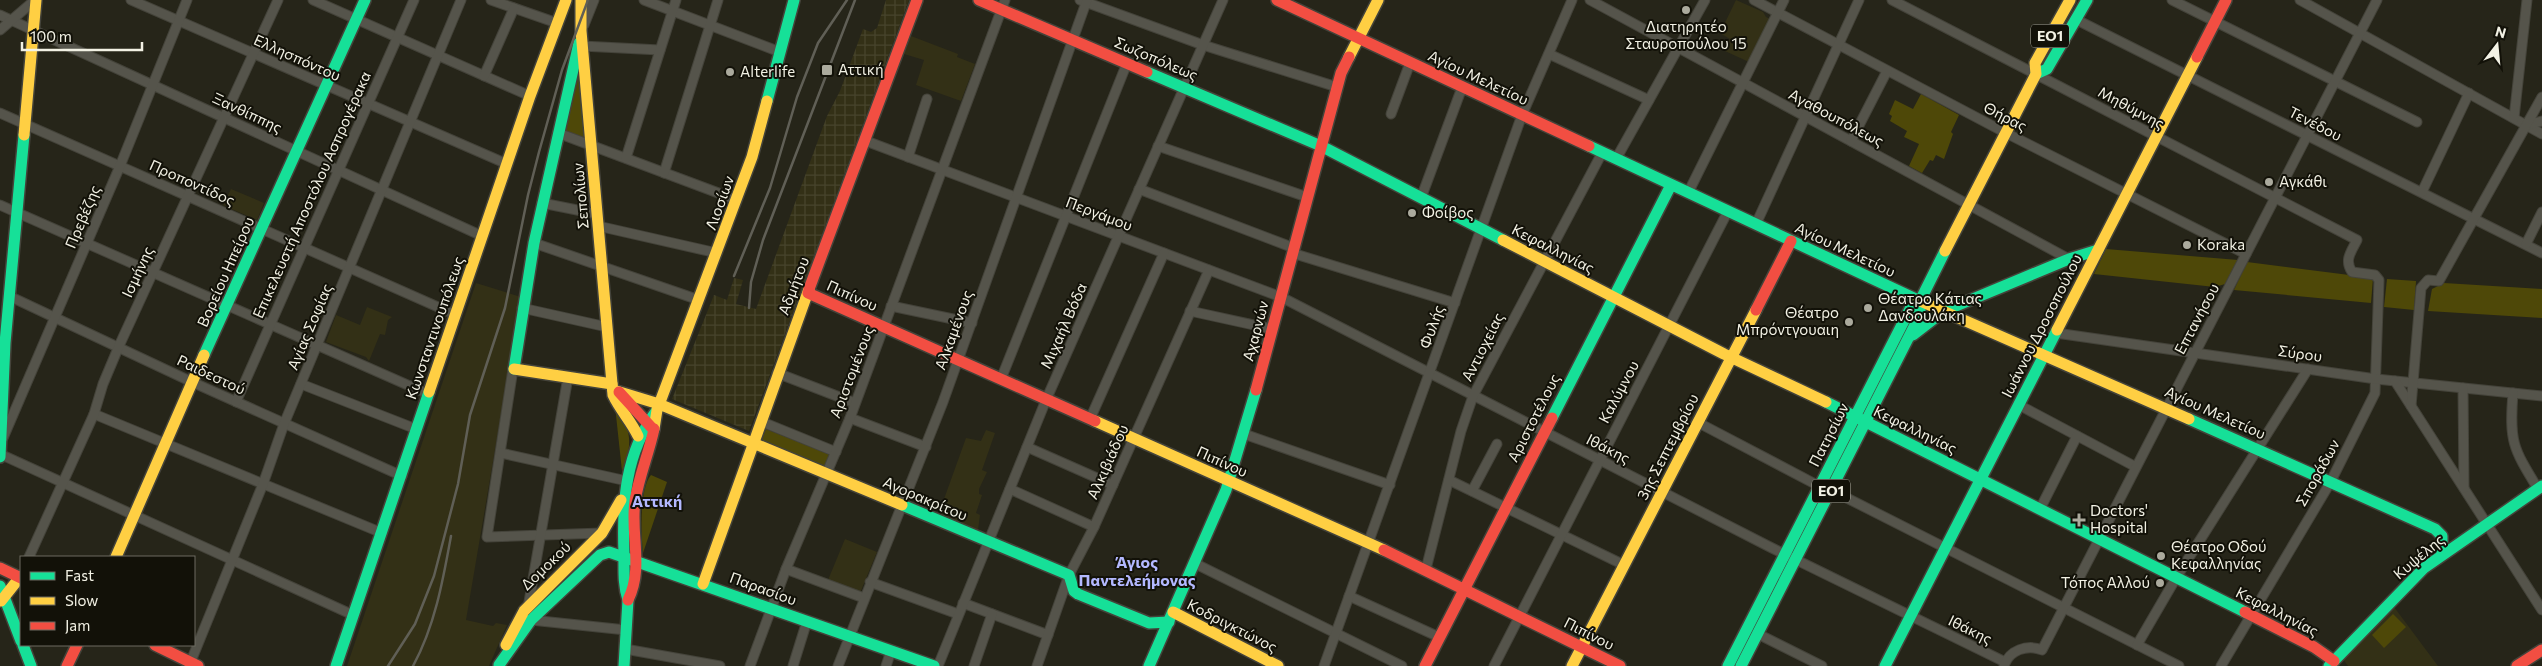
<svg xmlns="http://www.w3.org/2000/svg" width="2542" height="666" viewBox="0 0 2542 666" font-family="Commissioner,sans-serif">
	<style>
		.built { fill: #333016 }
		.industrial { fill: url(#industrial-grid) }
		.green { fill: #4e4808 }
		.lines { fill: none; stroke-linecap: round; stroke-linejoin: round }
		.street-casing { stroke: #44433a; stroke-width: 11 }
		.fast-casing { stroke: #44433a; stroke-width: 14 }
		.slow-casing { stroke: #44433a; stroke-width: 14 }
		.jam-casing { stroke: #44433a; stroke-width: 14 }
		.street { stroke: #55544b; stroke-width: 9 }
		.fast { stroke: #16e098; stroke-width: 11 }
		.slow { stroke: #ffcf43; stroke-width: 11 }
		.jam { stroke: #f24e42; stroke-width: 11 }
		.rail { stroke: #605f56; stroke-width: 2.5 }
		.poi-dot { fill: #abaa9d; stroke: #121108; stroke-width: 2 }
		.labels { text-anchor: middle; stroke-width: 4; stroke-linejoin: round; paint-order: stroke }
		.shield { fill: #121108; stroke: #afaea2; stroke-width: 1 }
		.shield-label { font-size: 14px; font-weight: bold; fill: #f2f1e4 }
		.poi-label { font-size: 15px; fill: #f2f1e4; stroke: #121108; text-anchor: start }
		.street-label { font-size: 15px; fill: #f2f1e4; stroke: #121108 }
		.neighbourhood-label { font-size: 16px; font-weight: bold; fill: #b3b8ff; stroke: #121108 }
	</style>
	<defs>
		<pattern id="industrial-grid" width="8" height="8" patternUnits="userSpaceOnUse" patternTransform="scale(1.25)"><rect width="8" height="8" fill="#333016"/><path d="M0 4h8M4 0v8" fill="none" stroke="#47442c"/></pattern>
	</defs>
	<rect width="100%" height="100%" fill="#262519"/>
	<!-- built -->
	<g class="built">
		<path d="M1736 0 1763 12 1766 17 1770 19 1749 62 1725 51 1730 39 1720 33Z"/>
		<path d="M911 36 958 54 957 57 975 64 961 101 916 85 924 60 904 54Z"/>
		<path d="M231 189 264 203 257 220 229 208 228 205 223 206Z"/>
		<path d="M476 283 521 297 466 620 493 626 496 623 507 625 489 666H347Z"/>
		<path d="M367 307 392 317 388 320 385 335 380 334 369 361 366 357 326 342 336 315 360 325Z"/>
		<path d="M986 430 995 433 982 470 987 472 979 489V494L982 495 976 513 980 515 978 530 939 513 966 438 981 441Z"/>
		<path d="M845 539 877 552 860 593 828 580Z"/>
		<path d="M2394 607 2438 666H2348L2343 659Z"/>
	</g>
	<!-- industrial -->
	<path class="industrial" d="M886 0H909L749 431 672 399 714 295 727 300 734 278 743 280 736 304 756 309 827 116 840 91 863 29 871 32 877 28Z"/>
	<!-- green -->
	<g class="green">
		<path d="M576 66 581 75 587 141 562 132Z"/>
		<path d="M1921 94 1959 115 1951 132 1953 134 1944 159 1936 155 1933 161 1930 160 1922 173 1909 166 1919 144 1904 137 1907 131 1890 121 1892 116 1889 114 1895 100 1913 109Z"/>
		<path d="M2106 249 2238 260 2225 284 2215 287 2094 274Z"/>
		<path d="M2247 262 2373 278 2371 303 2234 290Z"/>
		<path d="M2387 279 2416 281 2414 310 2384 307Z"/>
		<path d="M2444 283 2542 289V318L2428 311 2432 289Z"/>
		<path d="M615 406C632 432 633 443 622 471Z"/>
		<path d="M766 429 831 455 825 469 760 443Z"/>
		<path d="M651 475 667 482 643 553C641 534 639 489 651 475Z"/>
		<path d="M2393 614 2406 627 2384 648 2372 635Z"/>
	</g>
	<g class="lines">
		<!-- street casing -->
		<g class="street-casing">
			<g id="street">
				<path d="M131 0 507 164"/>
				<path d="M313 0 530 96"/>
				<path d="M491 0 557 23"/>
				<path d="M644 0 780 52"/>
				<path d="M1080 0 1203 45 1337 87"/>
				<path d="M1590 0 2069 259"/>
				<path d="M1754 0 2006 133 2246 254"/>
				<path d="M1892 0 2357 240C2351 252 2344 260 2352 272L2375 275 2379 280 2375 393 2330 483 2221 666"/>
				<path d="M2172 0 2417 122"/>
				<path d="M2300 0 2542 134"/>
				<path d="M0 15 482 236"/>
				<path d="M2075 19 2542 253"/>
				<path d="M584 25 594 0"/>
				<path d="M0 30 35 0"/>
				<path d="M582 46 660 50"/>
				<path d="M1549 54 1649 100"/>
				<path d="M484 76 514 8"/>
				<path d="M0 113 456 315"/>
				<path d="M1391 114 1410 63"/>
				<path d="M2514 118 2527 0"/>
				<path d="M2526 125 2542 121"/>
				<path d="M558 133 737 200"/>
				<path d="M866 141 1281 297 1772 548 2005 662"/>
				<path d="M1851 141 1887 71"/>
				<path d="M1158 146 1307 197"/>
				<path d="M908 157 927 99"/>
				<path d="M626 158 676 0"/>
				<path d="M1616 159 1705 0"/>
				<path d="M664 173 718 0"/>
				<path d="M1139 189 1294 248"/>
				<path d="M2422 192 2469 93"/>
				<path d="M1688 193 1784 0"/>
				<path d="M1421 198 1460 93 1465 88"/>
				<path d="M542 203 597 214"/>
				<path d="M0 205 428 394"/>
				<path d="M1756 224 1859 0"/>
				<path d="M598 226 717 253"/>
				<path d="M534 243 699 300"/>
				<path d="M2526 244 2542 212"/>
				<path d="M1292 253 1455 303"/>
				<path d="M9 296 192 382 402 476"/>
				<path d="M891 306 972 323"/>
				<path d="M522 308 607 327"/>
				<path d="M1190 311 1272 329"/>
				<path d="M2056 333 2376 379 2542 396"/>
				<path d="M513 369 487 537 602 533"/>
				<path d="M777 373 855 403"/>
				<path d="M1001 379 1127 63"/>
				<path d="M2395 381 2542 610"/>
				<path d="M301 384 416 429"/>
				<path d="M2463 388 2464 488"/>
				<path d="M2513 393C2509 442 2513 448 2538 489"/>
				<path d="M236 402 414 0"/>
				<path d="M2019 405 2136 467"/>
				<path d="M2411 406 2421 288 2428 280 2439 281 2542 97"/>
				<path d="M94 414 382 533"/>
				<path d="M850 418 926 447"/>
				<path d="M1090 419 1164 253"/>
				<path d="M760 421 836 452"/>
				<path d="M1697 422 1819 486"/>
				<path d="M1244 434 1390 485"/>
				<path d="M3 438 120 166 187 0"/>
				<path d="M1027 447 1113 485"/>
				<path d="M501 453 627 481"/>
				<path d="M0 454 353 615"/>
				<path d="M1449 480 1624 565"/>
				<path d="M1010 489 1094 527"/>
				<path d="M1831 490 2179 666"/>
				<path d="M1472 491 1497 444"/>
				<path d="M2040 509 2077 436"/>
				<path d="M29 557 94 414 103 384 119 346 278 0"/>
				<path d="M1194 563 1402 666"/>
				<path d="M786 569 864 598"/>
				<path d="M1426 569 1461 431 1473 396 1602 153"/>
				<path d="M870 582 958 614"/>
				<path d="M1349 596 1439 637"/>
				<path d="M529 602 568 377"/>
				<path d="M963 603 1048 635"/>
				<path d="M531 620 626 630"/>
				<path d="M1758 634 1822 666"/>
				<path d="M2137 645 2176 578 2308 369"/>
				<path d="M625 649 720 666"/>
				<path d="M189 666 263 484 284 424 461 0"/>
				<path d="M750 666 786 569 850 418 1005 0"/>
				<path d="M793 666 807 621"/>
				<path d="M838 666 943 402 1087 0"/>
				<path d="M886 666 891 651"/>
				<path d="M938 666 1046 400 1223 0"/>
				<path d="M974 666 992 614"/>
				<path d="M1037 666 1069 575 1094 527 1209 270"/>
				<path d="M1324 666 1522 115 1572 0"/>
				<path d="M1494 666 1728 211"/>
				<path d="M2004 666C2009 650 2027 644 2042 650L2377 0"/>
			</g>
		</g>
		<!-- fast casing -->
		<g class="fast-casing">
			<g id="fast">
				<path d="M1147 72 1321 146 1503 240"/>
				<path d="M2036 74 2047 69 2087 0"/>
				<path d="M767 101 794 0"/>
				<path d="M1589 146 1918 300"/>
				<path d="M1944 311 2069 259 2098 250"/>
				<path d="M1913 335 1944 311"/>
				<path d="M204 355 365 0"/>
				<path d="M514 369 534 243 579 43"/>
				<path d="M1826 402 2245 612"/>
				<path d="M1552 418 1671 185"/>
				<path d="M2189 419 2435 529 2442 536V554"/>
				<path d="M0 457 5 343 24 135"/>
				<path d="M902 505 1069 575 1074 591 1078 594 1149 623 1169 622"/>
				<path d="M0 586 21 641"/>
				<path d="M23 645 31 666"/>
				<path d="M499 665 531 620 600 555 609 552 934 666"/>
				<path d="M336 666 429 392"/>
				<path d="M624 666 628 600C623 585 624 569 624 554 622 502 625 453 657 410"/>
				<path d="M1149 666 1226 490 1256 390"/>
				<path d="M1728 666 1910 309 1920 301 1945 251"/>
				<path d="M1741 666 1920 315V301"/>
				<path d="M1885 666 2057 330"/>
				<path d="M2329 666 2424 568 2542 486"/>
			</g>
		</g>
		<!-- slow casing -->
		<g class="slow-casing">
			<g id="slow">
				<path d="M581 0V31L613 395C620 410 631 421 638 436"/>
				<path d="M1349 57 1378 0"/>
				<path d="M24 135 36 0"/>
				<path d="M1503 240 1724 354 1826 402"/>
				<path d="M1945 251 2036 74 2035 63 2070 0"/>
				<path d="M1918 300 2189 419"/>
				<path d="M2057 330 2197 57"/>
				<path d="M514 369 612 384"/>
				<path d="M613 390 659 404 902 505"/>
				<path d="M429 392 530 96 566 0"/>
				<path d="M1095 421 1384 550"/>
				<path d="M654 429 657 410 752 157 767 101"/>
				<path d="M116 557 204 355"/>
				<path d="M703 584 809 289"/>
				<path d="M1 601 20 577"/>
				<path d="M1173 612 1278 666"/>
				<path d="M506 645 524 611 602 533 621 500"/>
				<path d="M1572 666 1756 310"/>
			</g>
		</g>
		<!-- jam casing -->
		<g class="jam-casing">
			<g id="jam">
				<path d="M979 0 1147 72"/>
				<path d="M1277 0 1589 146"/>
				<path d="M2197 57 2226 0"/>
				<path d="M809 289 917 0"/>
				<path d="M808 293 1095 421"/>
				<path d="M1756 310 1791 241"/>
				<path d="M1256 390 1341 73 1349 57"/>
				<path d="M619 392 651 427"/>
				<path d="M1384 550 1620 666"/>
				<path d="M0 568 21 578"/>
				<path d="M628 600C644 568 630 534 635 501 639 476 649 453 654 429"/>
				<path d="M2245 612 2314 647 2334 661"/>
				<path d="M155 645 198 666"/>
				<path d="M67 666 77 645"/>
				<path d="M1425 666 1552 418"/>
				<path d="M2517 666 2542 650"/>
			</g>
		</g>
		<!-- street -->
		<use href="#street" class="street"/>
		<!-- fast -->
		<use href="#fast" class="fast"/>
		<!-- slow -->
		<use href="#slow" class="slow"/>
		<!-- jam -->
		<use href="#jam" class="jam"/>
		<!-- rail -->
		<g class="rail">
			<path d="M734 276 770 188 797 97 818 43 847 0"/>
			<path d="M749 308 751 282 763 240 855 0"/>
			<path d="M388 666 415 624 434 576 458 484 470 415 505 308 528 195 539 152 562 70 588 0"/>
			<path d="M413 666C435 626 443 580 451 536"/>
		</g>
	</g>
	<!-- markers -->
	<g class="poi-dot">
		<circle cx="1686" cy="10" r="5"/>
		<rect x="821" y="64" width="12" height="12" rx="2.5"/>
		<circle cx="730" cy="72" r="5"/>
		<circle cx="2269" cy="182" r="5"/>
		<circle cx="1412" cy="213" r="5"/>
		<circle cx="2187" cy="245" r="5"/>
		<circle cx="1868" cy="308" r="5"/>
		<circle cx="1849" cy="322" r="5"/>
		<path d="M2076.5 512.5h5v5h5v5h-5v5h-5v-5h-5v-5h5z"/>
		<circle cx="2161" cy="556" r="5"/>
		<circle cx="2160" cy="583" r="5"/>
	</g>
	<g class="labels">
		<!-- shield labels -->
		<g class="shield">
			<rect x="2031" y="24.5" width="38" height="23" rx="4"/>
			<rect x="1812" y="479.5" width="38" height="23" rx="4"/>
		</g>
		<g class="shield-label">
			<text x="2050" y="41">ΕΟ1</text>
			<text x="1831" y="496">ΕΟ1</text>
		</g>
		<!-- poi labels -->
		<g class="poi-label">
			<text x="1686" y="32" text-anchor="middle">Διατηρητέο<tspan x="1686" dy="17">Σταυροπούλου 15</tspan></text>
			<text x="838" y="75">Αττική</text>
			<text x="740" y="77">Alterlife</text>
			<text x="2279" y="187">Αγκάθι</text>
			<text x="1422" y="218">Φοίβος</text>
			<text x="2197" y="250">Koraka</text>
			<text x="1878" y="304">Θέατρο Κάτιας<tspan x="1878" dy="17">Δανδουλάκη</tspan></text>
			<text x="1839" y="318" text-anchor="end">Θέατρο<tspan x="1839" dy="17">Μπρόντγουαιη</tspan></text>
			<text x="2090" y="516">Doctors'<tspan x="2090" dy="17">Hospital</tspan></text>
			<text x="2171" y="552">Θέατρο Οδού<tspan x="2171" dy="17">Κεφαλληνίας</tspan></text>
			<text x="2150" y="588" text-anchor="end">Τόπος Αλλού</text>
		</g>
		<!-- street labels -->
		<g class="street-label">
			<text transform="translate(297 58) rotate(24)" y="5">Ελλησπόντου</text>
			<text transform="translate(1156 59) rotate(23)" y="5">Σωζοπόλεως</text>
			<text transform="translate(1478 78) rotate(25)" y="5">Αγίου Μελετίου</text>
			<text transform="translate(2131 108) rotate(28)" y="5">Μηθύμνης</text>
			<text transform="translate(247 113) rotate(25)" y="5">Ξανθίππης</text>
			<text transform="translate(2005 117) rotate(27)" y="5">Θήρας</text>
			<text transform="translate(1836 118) rotate(28)" y="5">Αγαθουπόλεως</text>
			<text transform="translate(2315 124) rotate(27)" y="5">Τενέδου</text>
			<text transform="translate(192 183) rotate(24)" y="5">Προποντίδος</text>
			<text transform="translate(312 195) rotate(-66)" y="5">Επικελευστή Αποστόλου Ασπρογέρακα</text>
			<text transform="translate(581 196) rotate(-95)" y="5">Σεπολίων</text>
			<text transform="translate(720 203) rotate(-70)" y="5">Λιοσίων</text>
			<text transform="translate(1099 214) rotate(21)" y="5">Περγάμου</text>
			<text transform="translate(83 217) rotate(-67)" y="5">Πρεβέζης</text>
			<text transform="translate(1553 249) rotate(27)" y="5">Κεφαλληνίας</text>
			<text transform="translate(1845 250) rotate(25)" y="5">Αγίου Μελετίου</text>
			<text transform="translate(138 272) rotate(-65)" y="5">Ισμήνης</text>
			<text transform="translate(226 272) rotate(-66)" y="5">Βορείου Ηπείρου</text>
			<text transform="translate(794 286) rotate(-69)" y="5">Αδμήτου</text>
			<text transform="translate(852 296) rotate(24)" y="5">Πιπίνου</text>
			<text transform="translate(2197 319) rotate(-62)" y="5">Επτανήσου</text>
			<text transform="translate(1064 326) rotate(-66)" y="5">Μιχαήλ Βόδα</text>
			<text transform="translate(2042 326) rotate(-63)" y="5">Ιωάννου Δροσοπούλου</text>
			<text transform="translate(310 327) rotate(-67)" y="5">Αγίας Σοφίας</text>
			<text transform="translate(1432 327) rotate(-70)" y="5">Φυλής</text>
			<text transform="translate(435 328) rotate(-71)" y="5">Κωνσταντινουπόλεως</text>
			<text transform="translate(954 330) rotate(-70)" y="5">Αλκαμένους</text>
			<text transform="translate(1256 331) rotate(-75)" y="5">Αχαρνών</text>
			<text transform="translate(1483 347) rotate(-63)" y="5">Αντιοχείας</text>
			<text transform="translate(2300 354) rotate(8)" y="5">Σύρου</text>
			<text transform="translate(852 372) rotate(-69)" y="5">Αριστομένους</text>
			<text transform="translate(211 375) rotate(25)" y="5">Ραιδεστού</text>
			<text transform="translate(1619 392) rotate(-62)" y="5">Καλύμνου</text>
			<text transform="translate(2215 413) rotate(24)" y="5">Αγίου Μελετίου</text>
			<text transform="translate(1534 418) rotate(-63)" y="5">Αριστοτέλους</text>
			<text transform="translate(1915 430) rotate(26)" y="5">Κεφαλληνίας</text>
			<text transform="translate(1829 435) rotate(-63)" y="5">Πατησίων</text>
			<text transform="translate(1668 447) rotate(-63)" y="5">3ης Σεπτεμβρίου</text>
			<text transform="translate(1608 449) rotate(27)" y="5">Ιθάκης</text>
			<text transform="translate(1108 462) rotate(-66)" y="5">Αλκιβιάδου</text>
			<text transform="translate(1222 462) rotate(24)" y="5">Πιπίνου</text>
			<text transform="translate(2318 473) rotate(-61)" y="5">Σποράδων</text>
			<text transform="translate(925 499) rotate(23)" y="5">Αγορακρίτου</text>
			<text transform="translate(2419 557) rotate(-40)" y="5">Κυψέλης</text>
			<text transform="translate(546 566) rotate(-44)" y="5">Δομοκού</text>
			<text transform="translate(763 589) rotate(20)" y="5">Παρασίου</text>
			<text transform="translate(2277 612) rotate(27)" y="5">Κεφαλληνίας</text>
			<text transform="translate(1232 626) rotate(27)" y="5">Κοδριγκτώνος</text>
			<text transform="translate(1970 630) rotate(26)" y="5">Ιθάκης</text>
			<text transform="translate(1589 634) rotate(27)" y="5">Πιπίνου</text>
		</g>
		<!-- neighbourhood labels -->
		<g class="neighbourhood-label">
			<text x="657" y="507">Αττική</text>
			<text x="1137" y="568">Άγιος<tspan x="1137" dy="18">Παντελεήμονας</tspan></text>
		</g>
	</g>
	<!-- legend -->
	<rect x="20" y="556" width="175" height="90" fill="#121108" stroke="#6c6b60"/>
	<rect x="30" y="572" width="25" height="8" fill="#16e098" stroke="#6c6b60"/>
	<text x="65" y="581" font-size="15" fill="#f2f1e4">Fast</text>
	<rect x="30" y="597" width="25" height="8" fill="#ffcf43" stroke="#6c6b60"/>
	<text x="65" y="606" font-size="15" fill="#f2f1e4">Slow</text>
	<rect x="30" y="622" width="25" height="8" fill="#f24e42" stroke="#6c6b60"/>
	<text x="65" y="631" font-size="15" fill="#f2f1e4">Jam</text>
	<!-- north arrow -->
	<g transform="translate(2497 45) rotate(16)" stroke="#121108" stroke-width="4" paint-order="stroke">
	<path d="M0-4L9 19L0 12L-9 19Z" fill="#f2f1e4"/>
	<text y="-8" font-size="14" font-weight="bold" text-anchor="middle" fill="#f2f1e4">N</text>
	</g>
	<!-- scale -->
	<path d="M22 42v8h120v-8" fill="none" stroke="#f2f1e4" stroke-width="2.5"/>
	<text x="30" y="42" font-size="15" fill="#f2f1e4" stroke="#121108" stroke-width="4" paint-order="stroke">100 m</text>
</svg>
